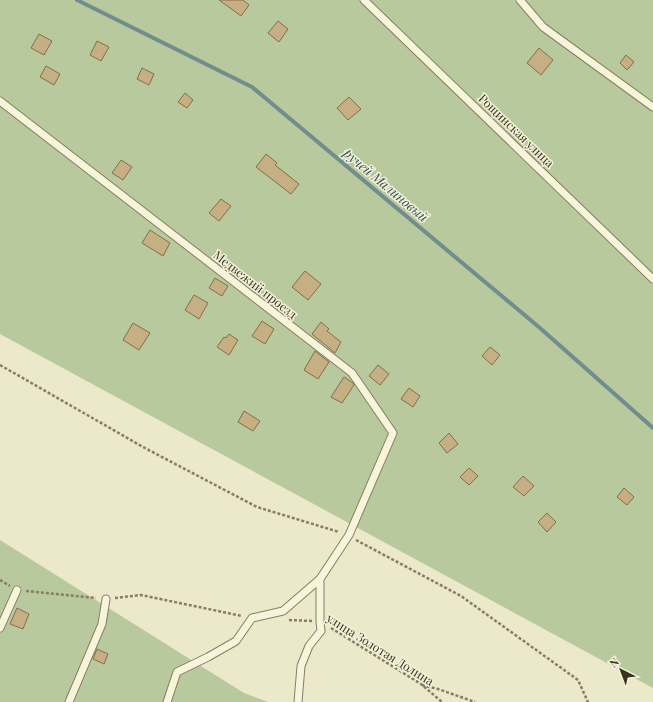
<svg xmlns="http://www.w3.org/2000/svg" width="653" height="702" viewBox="0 0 653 702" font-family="'Playfair Display',serif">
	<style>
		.green { fill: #b9c99e }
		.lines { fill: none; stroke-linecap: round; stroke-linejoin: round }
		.stream { stroke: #718e8e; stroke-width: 4 }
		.building { fill: #c6af83; stroke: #836e48 }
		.lane-casing { stroke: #867e60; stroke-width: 9 }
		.path { stroke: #867e60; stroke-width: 2.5; stroke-dasharray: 3 2; stroke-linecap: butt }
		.lane { stroke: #f6f5dc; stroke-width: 7 }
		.labels { text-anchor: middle; stroke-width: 3; stroke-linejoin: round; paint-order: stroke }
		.street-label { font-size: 12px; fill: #383222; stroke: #f3f2d9 }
		.water-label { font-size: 13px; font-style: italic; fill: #325056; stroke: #f3f2d9 }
	</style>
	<rect width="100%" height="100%" fill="#ebe9ca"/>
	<!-- green -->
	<g class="green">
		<path d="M0 0H653V688L0 334Z"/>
		<path d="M0 540 244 693 268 702H0Z"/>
	</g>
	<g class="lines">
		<!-- stream -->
		<path class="stream" d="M77 0 252 87 540 328 653 428"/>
	</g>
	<!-- building -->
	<g class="building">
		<path d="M219 0H243L249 5 241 16Z"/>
		<path d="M278 21 288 29 279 42 268 33Z"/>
		<path d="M39 34 52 41 44 55 31 48Z"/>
		<path d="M97 41 109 47 101 61 90 55Z"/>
		<path d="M539 48 553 60 541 75 527 63Z"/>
		<path d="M626 55 634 62 627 70 620 63Z"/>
		<path d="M46 66 60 74 54 85 40 77Z"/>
		<path d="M142 68 154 74 149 85 137 79Z"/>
		<path d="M185 93 193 100 187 108 178 102Z"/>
		<path d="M349 97 361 109 348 120 337 108Z"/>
		<path d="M266 154 277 163 275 165 299 184 291 194 256 167Z"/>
		<path d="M121 160 132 167 123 180 112 173Z"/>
		<path d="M221 199 231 206 219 221 209 213Z"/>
		<path d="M150 230 170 243 163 256 142 243Z"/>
		<path d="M305 271 321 284 308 300 292 287Z"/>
		<path d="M215 278 228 286 222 296 209 288Z"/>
		<path d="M194 295 208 303 199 319 185 310Z"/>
		<path d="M262 321 274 329 265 344 252 336Z"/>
		<path d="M321 322 329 329 327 331 341 342 335 353 312 334Z"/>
		<path d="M133 323 150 333 139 350 123 340Z"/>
		<path d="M229 334 238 340 229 355 217 347 224 337 226 338Z"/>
		<path d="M490 347 500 355 492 365 482 356Z"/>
		<path d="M315 351 329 362 318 379 304 370Z"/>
		<path d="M378 365 389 374 380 385 369 376Z"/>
		<path d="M344 377 353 383 354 385 342 403 331 397Z"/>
		<path d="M409 388 420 396 413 407 401 399Z"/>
		<path d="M244 411 260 421 253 431 238 422Z"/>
		<path d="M449 433 458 444 447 453 439 443Z"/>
		<path d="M469 468 478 476 469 485 460 477Z"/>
		<path d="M523 476 534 486 524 496 513 487Z"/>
		<path d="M624 488 634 497 627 505 617 497Z"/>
		<path d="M547 513 556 522 547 532 538 522Z"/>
		<path d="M17 608 29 614 23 629 10 624Z"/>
		<path d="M97 649 108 654 104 664 93 659Z"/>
	</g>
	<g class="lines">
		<!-- lane casing -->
		<g class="lane-casing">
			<g id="lane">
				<path d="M364 0 653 279"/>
				<path d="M520 0 543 27 653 107"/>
				<path d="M0 101 352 373 393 433 349 535 320 579V621L321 631 309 646 301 666 298 702"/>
				<path d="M0 628 17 590"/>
				<path d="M69 702 102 624 106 599"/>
				<path d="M167 702 177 672 208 657 236 641 252 618 283 611 320 579"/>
			</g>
		</g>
		<!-- path -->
		<g class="path">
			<path d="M0 365 143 447 257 507 339 532"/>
			<path d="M356 540 461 596 578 680 588 702"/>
			<path d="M0 580 10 586"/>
			<path d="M26 591 96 598"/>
			<path d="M115 598 141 595 242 616"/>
			<path d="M289 620 312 621"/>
			<path d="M331 628 421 684 442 702"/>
			<path d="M422 685 438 689 475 702"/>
		</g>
		<!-- lane -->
		<use href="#lane" class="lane"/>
	</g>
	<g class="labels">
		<!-- street labels -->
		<g class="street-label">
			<text transform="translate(516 131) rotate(44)" y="4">Рощинская улица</text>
			<text transform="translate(255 285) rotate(38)" y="4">Медвежий проезд</text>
			<text transform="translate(380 650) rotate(32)" y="4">улица Золотая Долина</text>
		</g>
		<!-- water labels -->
		<g class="water-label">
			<text transform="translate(386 185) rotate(40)" y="5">ручей Малиновый</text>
		</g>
	</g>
	<!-- north arrow -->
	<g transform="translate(621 670) rotate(318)" stroke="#f3f2d9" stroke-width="3" paint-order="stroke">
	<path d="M0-3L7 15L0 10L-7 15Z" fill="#383222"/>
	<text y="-6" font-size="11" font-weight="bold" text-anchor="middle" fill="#383222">N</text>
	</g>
</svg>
